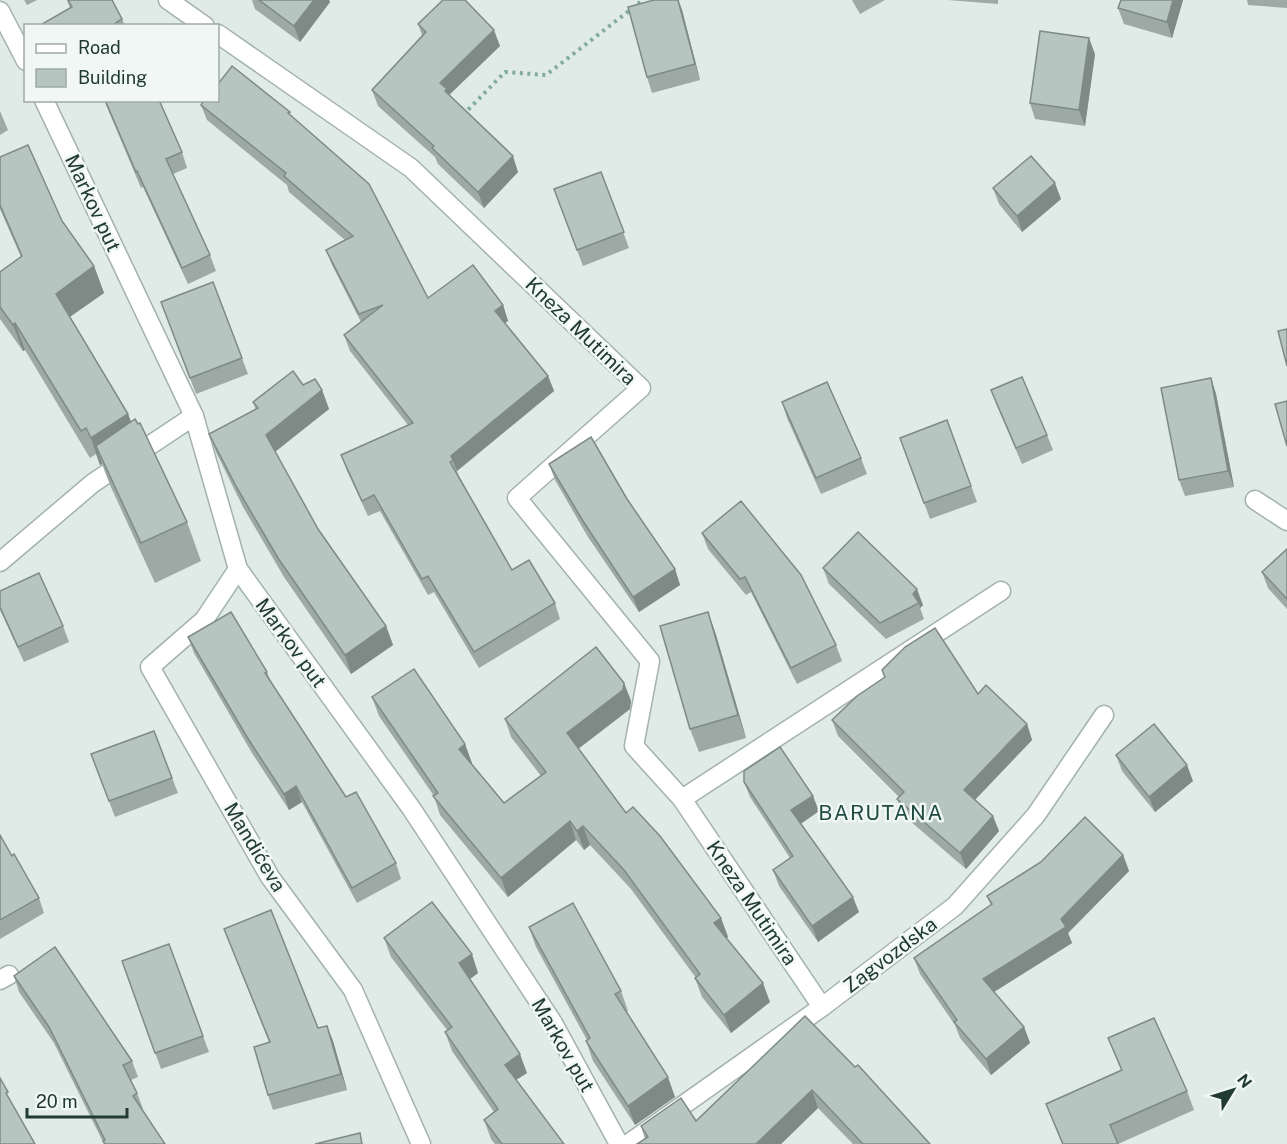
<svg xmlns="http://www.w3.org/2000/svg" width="1287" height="1144" viewBox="0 0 1287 1144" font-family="'Public Sans',sans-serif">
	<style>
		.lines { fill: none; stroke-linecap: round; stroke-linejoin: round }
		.minor-casing { stroke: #a3b2ad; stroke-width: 21 }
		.path { stroke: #82aca1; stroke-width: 4; stroke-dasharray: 3 4.5; stroke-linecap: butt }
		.minor { stroke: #fff; stroke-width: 18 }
		.wall { fill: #9da9a4 }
		.shaded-wall { fill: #7f8a86 }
		.building { fill: #b6c5bf; stroke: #7f8a86; stroke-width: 1.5 }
		.labels { text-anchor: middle; stroke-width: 5; stroke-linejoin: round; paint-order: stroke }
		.street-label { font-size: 20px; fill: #223a34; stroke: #f0f7f4 }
		.neighbourhood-label { font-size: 21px; letter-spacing: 1.5px; fill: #1f4b42; stroke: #f0f7f4 }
	</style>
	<rect width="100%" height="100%" fill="#e0eae6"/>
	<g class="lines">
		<!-- minor casing -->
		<g class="minor-casing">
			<g id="minor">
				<path d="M168 0 205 26"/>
				<path d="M0 11 26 61"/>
				<path d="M218 34 411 168 641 388 517 498 650 661 634 746 682 799 822 1007"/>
				<path d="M44 100 194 416 238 569 411 808 553 1023 619 1144"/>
				<path d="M1255 500 1287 521"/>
				<path d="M0 562 93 483 194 416"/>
				<path d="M238 569 204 620 150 667 270 877 353 990 421 1144"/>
				<path d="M682 799 1001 591"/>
				<path d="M0 980 9 975"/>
				<path d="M628 1144 822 1007 955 906 1036 815 1104 715"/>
			</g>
		</g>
		<!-- path -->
		<path class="path" d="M463 115 505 72 546 75 643 0"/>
		<!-- minor -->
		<use href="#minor" class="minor"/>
	</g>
	<!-- wall -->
	<g class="wall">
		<path d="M24 0H37L27 5Z"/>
		<path d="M67 0H112L122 19 125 26H42L70 8Z"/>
		<path d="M252 0H329L330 2 300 42 255 9Z"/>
		<path d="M654 0H678L682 10 700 80 652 93 647 77Z"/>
		<path d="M852 0H885L860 14Z"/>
		<path d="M948 0H998V4Z"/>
		<path d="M1121 0H1183L1172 38 1124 24 1118 8Z"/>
		<path d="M1247 0H1287V8L1248 5Z"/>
		<path d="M418 24 500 46 449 95 518 172 484 208 438 164 435 157 378 106 372 90 422 35Z"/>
		<path d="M1095 54 1085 126 1035 119 1030 103Z"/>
		<path d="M104 100H159L182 152 187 168 173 174 210 255 216 271 188 284 143 187 141 188Z"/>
		<path d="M201 105 291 116 428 298 503 305 508 321 505 323 548 376 554 391 457 471 459 476 512 570 555 603 560 619 479 668 434 592 428 595 380 511 368 516 347 471 341 455 408 425 350 351 344 335 361 322 332 265 326 250 345 240 289 192 287 185 207 120Z"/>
		<path d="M0 111 8 130 0 135Z"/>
		<path d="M0 157 62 221 94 266 104 293 70 317 128 414 131 422 187 522 201 561 155 583 110 485 102 464 100 465 96 454 90 458 25 350 23 351 0 319V272L21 257 0 209Z"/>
		<path d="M601 172 629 248 583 266 554 189Z"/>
		<path d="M993 188 1061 199 1022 232 999 204Z"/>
		<path d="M213 282 248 374 196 394 161 302Z"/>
		<path d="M1211 378 1216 394 1234 487 1185 496 1179 480Z"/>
		<path d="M303 385 322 390 329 409 275 452 318 529 386 626 393 645 351 674 284 577 243 507 216 452 209 434 256 410 253 402Z"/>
		<path d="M991 390 1047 435 1053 450 1022 464 997 406Z"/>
		<path d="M782 402 861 458 867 474 821 494 787 418Z"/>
		<path d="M947 420 977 502 930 519 900 438Z"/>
		<path d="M549 464 627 499 675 569 680 585 639 612 588 537 555 480Z"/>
		<path d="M702 533 836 645 842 661 797 684 751 592 746 595 708 549Z"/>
		<path d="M1287 549V609L1268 588 1262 572Z"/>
		<path d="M823 568 923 605 920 608 924 619 886 639 829 584Z"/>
		<path d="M0 591 63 626 69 642 24 662 0 610Z"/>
		<path d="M708 612 716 635 746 738 699 752 690 729Z"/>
		<path d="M188 637 267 672 271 682 346 797 396 863 401 879 357 903 302 802 289 810 252 753 194 653Z"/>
		<path d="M882 670 978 694 1027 724 1032 740 975 800 999 831 966 869 903 815 897 799 899 797 838 736 832 720 884 677Z"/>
		<path d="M624 683 631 701 630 709 578 749 626 813 721 918 728 937 726 938 770 1002 731 1033 702 997 695 978H696L631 889 590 845 584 850 576 840 508 897 440 815 434 796 379 716 372 697 465 744 471 763 504 803 541 776 511 737 505 719Z"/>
		<path d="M154 731 178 793 115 817 91 754Z"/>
		<path d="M1116 755 1193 781 1155 812 1122 771Z"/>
		<path d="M744 782 819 811 801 824 859 912 818 942 779 886 773 870 790 858 750 797Z"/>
		<path d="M0 835 12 856 39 898 44 913 0 939Z"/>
		<path d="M1123 855 1129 871 1068 933 1072 943 994 992 1024 1027 1030 1043 991 1075 960 1038 955 1025 920 974 914 958 991 905 987 896Z"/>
		<path d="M529 927 621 991 628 1011 626 1012 675 1097 635 1125 593 1061 586 1041 587 1040 536 947Z"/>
		<path d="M224 929 318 1028 327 1026 333 1041 347 1090 273 1110 268 1095 269 1042Z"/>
		<path d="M384 938 478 973 470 979 527 1073 516 1080 564 1144H495L491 1139 484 1120 494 1112 452 1051 445 1032 447 1030 391 957Z"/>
		<path d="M169 944 209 1052 161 1069 122 961Z"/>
		<path d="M14 976 132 1061 138 1077 131 1080 137 1093 143 1109 142 1110 165 1144H104L54 1043 19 992Z"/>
		<path d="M805 1016 930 1144H853L818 1108 781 1144H637L645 1139 641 1126 696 1121Z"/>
		<path d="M1108 1038 1187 1091 1194 1110 1118 1144H1062L1046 1104 1121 1070Z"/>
	</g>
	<!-- shaded-wall -->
	<g class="shaded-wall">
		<path d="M314 0H329L330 2 300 42 294 26Z"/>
		<path d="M678 0 682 10 700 80 695 64Z"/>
		<path d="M1173 0H1183L1172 38 1167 22Z"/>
		<path d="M494 30 500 46 449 95 452 105 440 83Z"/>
		<path d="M1089 38 1095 54 1085 126 1079 110Z"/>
		<path d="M513 156 518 172 484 208 478 192Z"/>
		<path d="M1055 183 1061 199 1022 232 1017 216Z"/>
		<path d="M94 266 104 293 65 320 56 294Z"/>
		<path d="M503 305 508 321 501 326 495 311Z"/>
		<path d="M15 323 25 350 23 351 13 325Z"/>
		<path d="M548 376 554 391 457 471 451 456Z"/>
		<path d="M1211 378 1216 394 1234 487 1228 471Z"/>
		<path d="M322 390 329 409 272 454 266 435Z"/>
		<path d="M128 414 138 440 96 446 102 464 100 465 91 438Z"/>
		<path d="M675 569 680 585 639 612 633 597Z"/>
		<path d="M917 589 923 605 920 608 919 603 913 594Z"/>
		<path d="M708 612 716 635 746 738 738 715Z"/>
		<path d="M386 626 393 645 351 674 345 655Z"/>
		<path d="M624 683 631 701 630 709 574 752 567 733Z"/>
		<path d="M1027 724 1032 740 969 806 964 790Z"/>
		<path d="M465 744 472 763 466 767 459 749Z"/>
		<path d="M1187 765 1193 781 1155 812 1149 797Z"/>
		<path d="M296 786 302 802 289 810 284 794Z"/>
		<path d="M813 796 819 811 797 826 791 810Z"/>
		<path d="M993 816 999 831 966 869 960 853Z"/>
		<path d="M570 821 576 840 508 897 501 878Z"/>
		<path d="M583 826 590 845 584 850 577 831Z"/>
		<path d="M1123 855 1129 871 1068 933 1072 943 989 995 983 979 1061 919Z"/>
		<path d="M853 897 859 912 818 942 812 926Z"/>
		<path d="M721 918 728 937 721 942 714 923Z"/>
		<path d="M472 954 478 973 466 982 459 963Z"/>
		<path d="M763 983 770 1002 731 1033 724 1015Z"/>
		<path d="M327 1026 333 1041 347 1090 341 1074Z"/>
		<path d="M1024 1027 1030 1043 991 1075 986 1059Z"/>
		<path d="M520 1054 527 1073 511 1083 505 1065Z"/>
		<path d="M668 1077 675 1097 635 1125 628 1106Z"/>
		<path d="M812 1090 818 1108 781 1144H756Z"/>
	</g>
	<!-- building -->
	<g class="building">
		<path d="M68 0H112L122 19 111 26H43L42 24 72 7Z"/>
		<path d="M259 0H314L294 26Z"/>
		<path d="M443 0H465L494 30 440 83 447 89 445 91 513 156 478 192 432 148 434 146 372 90 426 32 418 24Z"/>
		<path d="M654 0H678L695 64 647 77 628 7Z"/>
		<path d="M1121 0H1173L1167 22 1118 8Z"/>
		<path d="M1040 31 1089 38 1079 110 1030 103Z"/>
		<path d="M232 66 290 112 288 113 369 184 428 298 473 265 503 305 495 311 548 376 451 456 453 460 450 462 512 570 529 560 555 603 474 652 428 576 422 579 374 495 362 501 341 455 413 423 344 335 383 305 359 314 326 250 353 236 284 176 286 173 201 105 204 100H218V84Z"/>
		<path d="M105 100H159L182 152 166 159 210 255 182 268 137 171 136 172Z"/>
		<path d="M28 145 62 221 94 266 56 294 128 414 91 438 86 428 81 431 15 323 13 325 0 307V272L22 256 0 205V157Z"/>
		<path d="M1031 156 1055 183 1017 216 993 188Z"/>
		<path d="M601 172 624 232 577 250 554 189Z"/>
		<path d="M213 282 242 358 190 378 161 302Z"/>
		<path d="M1287 329V366L1278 331Z"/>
		<path d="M293 371 303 385 315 379 322 390 266 435 318 529 386 626 345 655 278 558 237 488 209 434 258 408 253 402Z"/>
		<path d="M1022 377 1047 435 1016 448 991 390Z"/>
		<path d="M1211 378 1228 471 1179 480 1161 388Z"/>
		<path d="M827 382 861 458 816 478 782 402Z"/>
		<path d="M1287 401V446L1275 404Z"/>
		<path d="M135 419 138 424 140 423 187 522 141 543 96 446Z"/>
		<path d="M947 420 971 486 924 503 900 438Z"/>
		<path d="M591 437 627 499 675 569 633 597 583 521 549 464Z"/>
		<path d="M741 501 801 575 836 645 791 668 745 577 740 579 702 533Z"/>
		<path d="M858 532 917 589 913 594 919 603 880 623 823 568Z"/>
		<path d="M1287 549V599L1262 572Z"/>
		<path d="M39 573 63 626 18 647 0 607V591Z"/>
		<path d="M231 612 267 672 265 673 346 797 356 792 396 863 352 888 296 786 284 794 247 737 188 637Z"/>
		<path d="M708 612 738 715 690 729 660 626Z"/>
		<path d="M935 628 978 694 986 685 1027 724 964 790 993 816 960 853 897 799 904 792 832 720 857 696 885 677 882 670 905 647Z"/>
		<path d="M596 647 624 683 623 690 567 733 626 813 633 807 660 836 721 918 714 923 763 983 724 1015 695 978 700 974 624 870 583 826 577 831 570 821 501 878 433 796 438 793 372 697 414 669 465 744 459 749 504 803 546 772 505 719Z"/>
		<path d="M1154 724 1187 765 1149 797 1116 755Z"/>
		<path d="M154 731 172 778 109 801 91 754Z"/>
		<path d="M780 747 813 796 791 810 853 897 812 926 773 870 793 856 744 782V771Z"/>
		<path d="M1085 817 1123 855 1061 919 1066 927 983 979 1024 1027 986 1059 954 1022 957 1020 914 958 992 904 987 896 1041 862Z"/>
		<path d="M0 835 12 856 14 854 39 898 0 920Z"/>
		<path d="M432 902 472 954 459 963 520 1054 505 1065 564 1144H502L484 1120 498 1109 445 1032 452 1027 384 938Z"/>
		<path d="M573 903 621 991 615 994 668 1077 628 1106 586 1041 590 1038 529 927Z"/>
		<path d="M271 910 318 1028 327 1026 341 1074 268 1095 254 1047 270 1042 224 929Z"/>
		<path d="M169 944 203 1036 155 1053 122 961Z"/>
		<path d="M55 947 132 1061 123 1065 137 1093 133 1096 165 1144H105L103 1141 105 1140 49 1027 14 976Z"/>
		<path d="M805 1016 855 1067 858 1065 930 1144H863L812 1090 756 1144H637L648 1137 641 1126 681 1098 696 1121Z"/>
		<path d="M1154 1018 1187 1091 1110 1125 1118 1144H1063L1046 1104 1122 1070 1108 1038Z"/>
		<path d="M0 1078 8 1092 6 1093 35 1144H0Z"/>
		<path d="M360 1133 362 1144H315Z"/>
	</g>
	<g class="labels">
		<!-- street labels -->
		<g class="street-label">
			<text transform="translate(93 203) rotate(65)" y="7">Markov put</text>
			<text transform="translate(581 331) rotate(44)" y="7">Kneza Mutimira</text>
			<text transform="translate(291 643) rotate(54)" y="7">Markov put</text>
			<text transform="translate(255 847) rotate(59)" y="7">Mandićeva</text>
			<text transform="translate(752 903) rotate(56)" y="7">Kneza Mutimira</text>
			<text transform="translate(890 955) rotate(-37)" y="7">Zagvozdska</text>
			<text transform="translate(563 1045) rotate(60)" y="7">Markov put</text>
		</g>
		<!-- neighbourhood labels -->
		<g class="neighbourhood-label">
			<text x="881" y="820">BARUTANA</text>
		</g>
	</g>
	<!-- legend -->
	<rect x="24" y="24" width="195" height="78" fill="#f0f7f4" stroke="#9eaba7" stroke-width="1.5"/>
	<rect x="36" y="44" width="30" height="9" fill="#ffffff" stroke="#9eaba7" stroke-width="1.5"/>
	<text x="78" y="54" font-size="18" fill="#223a34">Road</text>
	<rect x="36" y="69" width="30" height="18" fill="#b6c5bf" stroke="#9eaba7" stroke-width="1.5"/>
	<text x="78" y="84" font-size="18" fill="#223a34">Building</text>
	<!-- north arrow -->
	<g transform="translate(1233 1090) rotate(52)" stroke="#f0f7f4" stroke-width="4.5" paint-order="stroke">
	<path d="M0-4.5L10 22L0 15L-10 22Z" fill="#223a34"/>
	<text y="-9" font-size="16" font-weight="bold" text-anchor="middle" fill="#223a34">N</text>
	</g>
	<!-- scale -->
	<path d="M27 1108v9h100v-9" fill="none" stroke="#223a34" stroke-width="3"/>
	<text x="36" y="1108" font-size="18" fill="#223a34" stroke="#f0f7f4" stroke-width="4.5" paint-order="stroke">20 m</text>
</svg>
